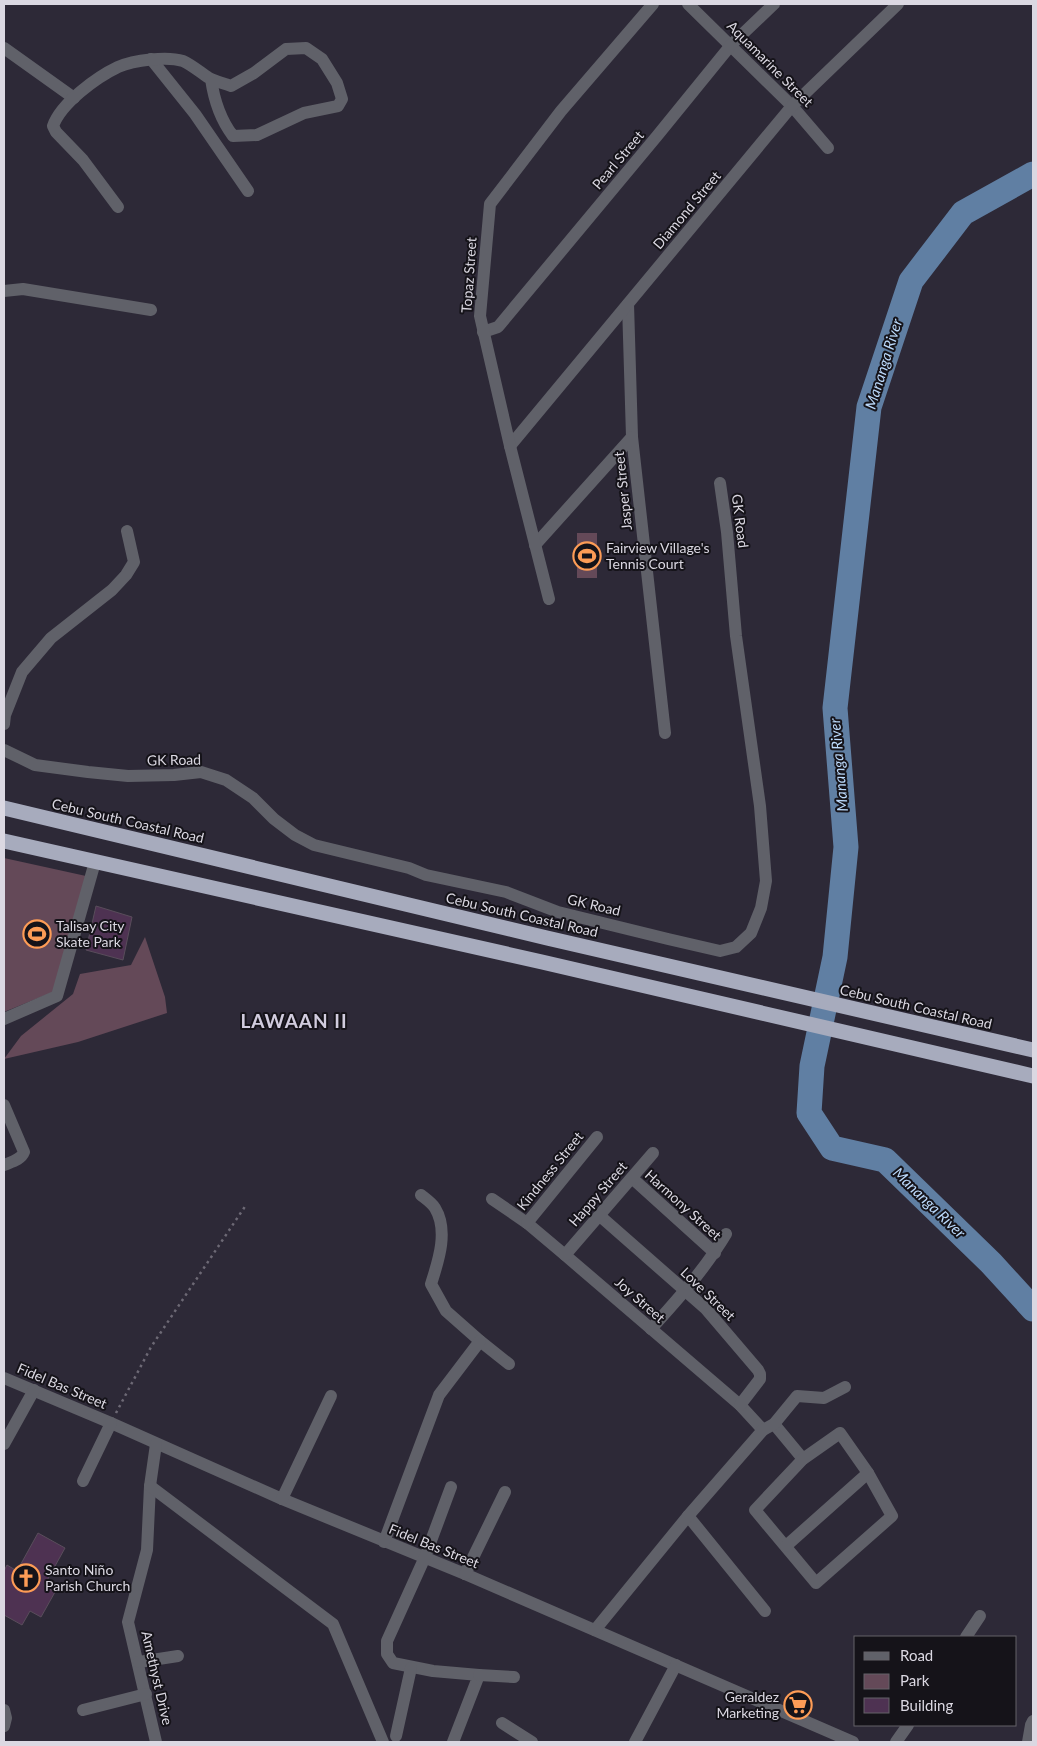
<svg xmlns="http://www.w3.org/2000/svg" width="1037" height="1746" viewBox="0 0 1037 1746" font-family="Lato,sans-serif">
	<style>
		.green { fill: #644958 }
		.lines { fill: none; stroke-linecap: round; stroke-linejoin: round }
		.river { stroke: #607fa3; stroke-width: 25 }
		.building { fill: #4e3252; stroke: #594d5b }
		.path { stroke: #6d6975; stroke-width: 2.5; stroke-dasharray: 2.5 4; stroke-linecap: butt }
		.minor { stroke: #606169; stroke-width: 12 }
		.highway { stroke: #a7abbd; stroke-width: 15 }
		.labels { text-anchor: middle; stroke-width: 4; stroke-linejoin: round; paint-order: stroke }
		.street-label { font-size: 14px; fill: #dbd8e2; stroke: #151319 }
		.poi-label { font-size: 14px; fill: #dbd8e2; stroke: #151319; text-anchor: start }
		.water-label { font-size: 15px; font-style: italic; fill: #bcdafc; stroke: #151319 }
		.district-label { font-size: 19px; font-weight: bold; letter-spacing: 1px; fill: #d1ccde; stroke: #151319 }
	</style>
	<rect width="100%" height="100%" fill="#2d2937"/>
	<!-- green -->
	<g class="green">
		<path d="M597 533V578H577V533Z"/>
		<path d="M4 858 86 876 53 992 4 1012Z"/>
		<path d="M145 937 165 997 167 1013 78 1042 4 1059 21 1036 73 994 80 974 131 965Z"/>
	</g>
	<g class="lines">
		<!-- river -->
		<path class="river" d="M1033 174 963 213 911 281 869 407 835 708 846 847 835 957 812 1066 809 1113 832 1148 885 1160 991 1263 1033 1309"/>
	</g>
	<!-- building -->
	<g class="building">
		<path d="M96 906 132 917 123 960 86 950Z"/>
		<path d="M38 1533 65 1548 44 1586 55 1592 41 1617 30 1611 22 1625 4 1615V1571L7 1565 17 1571Z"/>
	</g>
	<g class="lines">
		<!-- path -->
		<path class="path" d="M116 1413 151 1347 246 1205"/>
		<!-- minor -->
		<g class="minor">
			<path d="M688 4 792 106 828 148"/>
			<path d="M4 48 74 98"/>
			<path d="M151 59 195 114 248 191"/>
			<path d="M118 207 83 160 56 132 53 126C61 103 97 77 118 67 134 60 167 56 183 61 192 65 201 73 209 78 216 82 224 83 231 86L254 73 286 49 306 48 322 59 337 83 342 99 338 106 304 113 257 135 233 136C220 119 214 100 211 79"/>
			<path d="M4 291 23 289 151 310"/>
			<path d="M628 304 632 437 665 733"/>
			<path d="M483 332 498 327 657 136 731 45 774 4"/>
			<path d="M510 446 792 106 898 4"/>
			<path d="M535 545 632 437"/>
			<path d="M549 599 510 446 480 316 490 204 561 111 653 4"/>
			<path d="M4 724 5 715 22 672 51 638 112 590 126 575 134 562 127 531"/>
			<path d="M4 750 35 765 88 772 128 776 174 775 201 772 226 780 253 798 274 819 295 835 314 845 409 868 426 875 506 892 558 912 668 939 720 951 736 947 751 933 761 908 766 881 760 806 736 636 727 532 720 483"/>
			<path d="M4 1019 57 996 95 862"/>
			<path d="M4 1105 24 1152C21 1160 11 1162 4 1165"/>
			<path d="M632 1178 715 1253"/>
			<path d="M421 1195C426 1199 432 1203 435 1208 449 1231 438 1262 431 1284L446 1311 480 1341 509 1364"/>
			<path d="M492 1199 527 1223 565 1255 740 1405 763 1430"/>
			<path d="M600 1216 706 1309 758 1370 760 1374V1379L740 1405"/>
			<path d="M527 1223 597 1137"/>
			<path d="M565 1255 653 1153"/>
			<path d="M651 1329C678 1299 705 1269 726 1234"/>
			<path d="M4 1378 111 1423 282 1499 465 1574 853 1742"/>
			<path d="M774 1424 803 1459"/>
			<path d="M840 1433 868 1473 892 1516 816 1583 755 1510 803 1459Z"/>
			<path d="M4 1444 34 1390"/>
			<path d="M156 1444 150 1486 147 1550 128 1622 156 1742"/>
			<path d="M83 1481 111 1423"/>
			<path d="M150 1486 333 1624 383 1742"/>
			<path d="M451 1487 425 1557 387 1641V1654L393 1663 433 1671 479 1675 453 1742"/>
			<path d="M282 1499 331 1396"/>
			<path d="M688 1516 765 1611"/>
			<path d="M384 1542 439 1395 480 1341"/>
			<path d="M786 1546 868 1473"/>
			<path d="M465 1574 505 1492"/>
			<path d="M595 1630 688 1516 763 1430 774 1424 797 1396 824 1398 845 1387"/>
			<path d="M966 1637 980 1616"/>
			<path d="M139 1662 178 1656"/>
			<path d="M479 1675 514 1677"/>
			<path d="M4 1710 6 1718 4 1726"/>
			<path d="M83 1710 146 1694"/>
			<path d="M502 1723 532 1742"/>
			<path d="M396 1736 411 1668"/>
			<path d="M635 1742 676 1665"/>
			<path d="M896 1742 908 1725"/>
			<path d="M1028 1742 1031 1725 1033 1721"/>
		</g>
		<!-- highway -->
		<g class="highway">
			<path d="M4 808 547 938 1033 1050"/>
			<path d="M4 841 542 962 1033 1076"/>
		</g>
	</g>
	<!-- icons -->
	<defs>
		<g id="stadium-ring" transform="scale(1.4375)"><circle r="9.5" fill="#151319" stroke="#fd9c56" stroke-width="1.5"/><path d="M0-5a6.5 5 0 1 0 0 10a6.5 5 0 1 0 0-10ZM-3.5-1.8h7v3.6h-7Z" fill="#fd9c56"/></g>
		<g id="church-ring" transform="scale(1.4375)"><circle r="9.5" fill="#151319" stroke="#fd9c56" stroke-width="1.5"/><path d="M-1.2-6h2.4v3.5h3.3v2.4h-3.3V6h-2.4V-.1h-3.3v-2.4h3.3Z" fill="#fd9c56"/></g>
		<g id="supermarket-ring" transform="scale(1.4375)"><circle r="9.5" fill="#151319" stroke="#fd9c56" stroke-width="1.5"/><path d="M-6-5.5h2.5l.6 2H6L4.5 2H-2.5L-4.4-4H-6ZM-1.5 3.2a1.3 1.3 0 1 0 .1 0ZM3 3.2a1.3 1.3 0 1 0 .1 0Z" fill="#fd9c56"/></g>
	</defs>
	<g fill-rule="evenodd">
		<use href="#stadium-ring" x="587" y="556"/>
		<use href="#stadium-ring" x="37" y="934"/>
		<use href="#church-ring" x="26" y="1578"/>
		<use href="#supermarket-ring" x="798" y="1705"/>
	</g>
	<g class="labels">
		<!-- street labels -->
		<g class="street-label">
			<text transform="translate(770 64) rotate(45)" y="5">Aquamarine Street</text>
			<text transform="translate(618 160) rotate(-50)" y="5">Pearl Street</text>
			<text transform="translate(687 210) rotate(-50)" y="5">Diamond Street</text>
			<text transform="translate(469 275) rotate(-86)" y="5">Topaz Street</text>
			<text transform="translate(623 491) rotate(-96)" y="5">Jasper Street</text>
			<text transform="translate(740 521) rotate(83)" y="5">GK Road</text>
			<text transform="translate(174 760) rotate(-1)" y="5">GK Road</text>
			<text transform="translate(128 821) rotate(13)" y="5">Cebu South Coastal Road</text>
			<text transform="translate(594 905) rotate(13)" y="5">GK Road</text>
			<text transform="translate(522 915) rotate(13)" y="5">Cebu South Coastal Road</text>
			<text transform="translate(916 1007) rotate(13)" y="5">Cebu South Coastal Road</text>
			<text transform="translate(550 1171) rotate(-51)" y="5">Kindness Street</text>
			<text transform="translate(598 1194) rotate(-49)" y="5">Happy Street</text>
			<text transform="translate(683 1205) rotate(42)" y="5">Harmony Street</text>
			<text transform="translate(708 1294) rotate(44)" y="5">Love Street</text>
			<text transform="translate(640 1300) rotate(41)" y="5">Joy Street</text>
			<text transform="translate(62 1386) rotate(23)" y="5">Fidel Bas Street</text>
			<text transform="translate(434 1546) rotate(22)" y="5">Fidel Bas Street</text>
			<text transform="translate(157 1678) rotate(77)" y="5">Amethyst Drive</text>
		</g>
		<!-- poi labels -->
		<g class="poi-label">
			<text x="606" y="553">Fairview Village's<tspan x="606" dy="16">Tennis Court</tspan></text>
			<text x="56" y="931">Talisay City<tspan x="56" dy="16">Skate Park</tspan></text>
			<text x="45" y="1575">Santo Niño<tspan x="45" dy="16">Parish Church</tspan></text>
			<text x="779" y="1702" text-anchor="end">Geraldez<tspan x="779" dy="16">Marketing</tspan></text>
		</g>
		<!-- water labels -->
		<g class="water-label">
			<text transform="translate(884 364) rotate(-73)" y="5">Mananga River</text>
			<text transform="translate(839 765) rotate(-95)" y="5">Mananga River</text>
			<text transform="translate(929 1203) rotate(44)" y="5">Mananga River</text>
		</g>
		<!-- district labels -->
		<g class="district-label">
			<text x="294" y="1028">LAWAAN II</text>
		</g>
	</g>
	<!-- border -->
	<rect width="1037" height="1746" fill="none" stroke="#dbd8e2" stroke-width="10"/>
	<!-- legend -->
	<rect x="854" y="1636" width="162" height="90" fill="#151319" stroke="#646269"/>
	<rect x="864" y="1652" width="25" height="8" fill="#606169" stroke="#646269"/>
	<text x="900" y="1661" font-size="15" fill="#dbd8e2">Road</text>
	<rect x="864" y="1674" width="25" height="15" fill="#644958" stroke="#646269"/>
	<text x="900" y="1686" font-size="15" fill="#dbd8e2">Park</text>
	<rect x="864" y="1698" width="25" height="15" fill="#4e3252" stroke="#646269"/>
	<text x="900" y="1711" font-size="15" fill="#dbd8e2">Building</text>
</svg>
